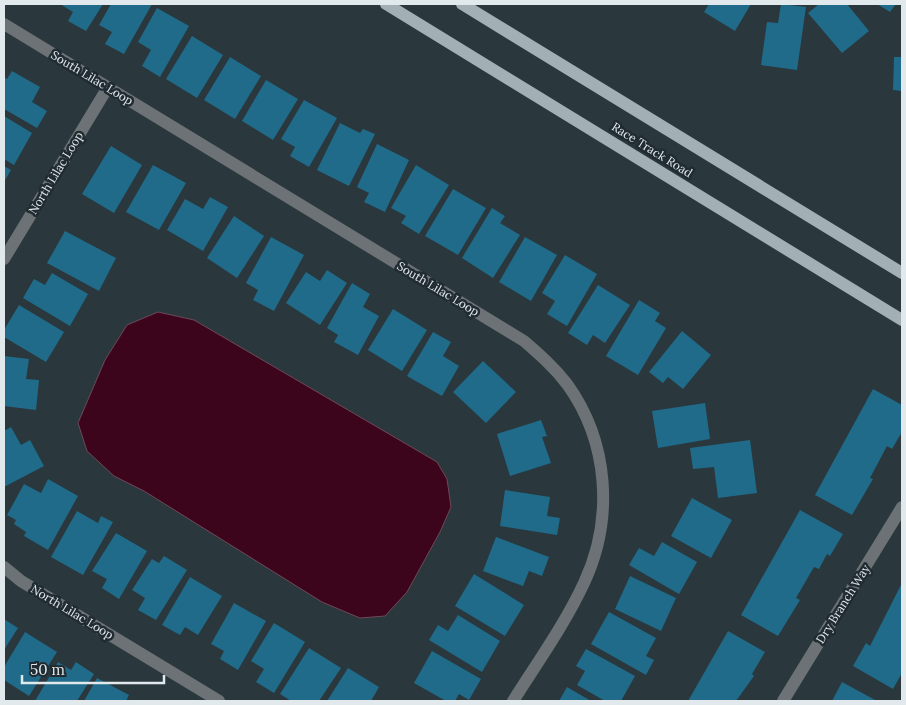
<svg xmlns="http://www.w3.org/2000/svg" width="906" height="705" viewBox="0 0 906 705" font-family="Lora,serif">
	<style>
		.water { fill: #3c051c; stroke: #6e495b }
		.building { fill: #206b89 }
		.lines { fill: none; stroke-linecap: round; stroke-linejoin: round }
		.street { stroke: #6c7275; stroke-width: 12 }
		.primary { stroke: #a2afb5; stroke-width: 12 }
		.labels { text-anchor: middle; stroke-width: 5; stroke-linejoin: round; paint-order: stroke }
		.street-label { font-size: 12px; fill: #e2e9ed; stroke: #212c32 }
	</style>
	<rect width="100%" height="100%" fill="#2a373c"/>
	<!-- water -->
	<path class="water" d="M158 312 194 320 437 462 447 479 451 507 440 532 407 592 385 616 360 618 322 602 144 491 114 476 87 451 78 423 105 360 127 325Z"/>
	<!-- building -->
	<g class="building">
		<path d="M60 4H103L86 31 68 21 73 12Z"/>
		<path d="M111 4H152L124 54 105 44 112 32 99 25Z"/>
		<path d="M709 4H751L735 31 704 12Z"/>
		<path d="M781 4 806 7 797 70 761 65 767 22 778 23Z"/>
		<path d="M819 4H847L869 31 842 53 808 13Z"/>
		<path d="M877 4H896L890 12Z"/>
		<path d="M157 8 189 26 160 77 142 66 151 50 138 42Z"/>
		<path d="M192 36 223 55 197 98 166 79Z"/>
		<path d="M230 57 261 76 235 119 204 100Z"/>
		<path d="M894 57H902V91L893 90Z"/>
		<path d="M12 71 40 87 32 102 47 111 37 128 4 109V77L7 79Z"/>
		<path d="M266 80 298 99 273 140 242 121Z"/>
		<path d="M304 100 337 118 309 167 290 156 295 147 281 139Z"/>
		<path d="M4 116 32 133 14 165 4 159Z"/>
		<path d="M340 123 360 133 363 129 375 134 349 186 317 170Z"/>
		<path d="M377 144 409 160 385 212 364 202 369 193 357 187Z"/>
		<path d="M111 146 142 165 114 213 82 194Z"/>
		<path d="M153 165 186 183 159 230 126 212Z"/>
		<path d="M416 165 449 185 419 234 401 223 406 216 391 208Z"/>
		<path d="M4 166 11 170 4 182Z"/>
		<path d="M453 189 486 208 458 255 425 236Z"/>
		<path d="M210 197 228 207 203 251 167 230 185 199 203 209Z"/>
		<path d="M492 208 505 216 500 223 520 235 493 278 462 258Z"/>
		<path d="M234 216 264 236 237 278 207 258Z"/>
		<path d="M65 231 116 258 99 291 47 263Z"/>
		<path d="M271 237 304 255 274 311 253 300 258 290 246 283Z"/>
		<path d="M525 237 557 255 531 301 499 282Z"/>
		<path d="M565 255 597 274 567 326 547 314 555 301 542 293Z"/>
		<path d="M327 270 347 283 320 325 286 303 306 272 320 281Z"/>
		<path d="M52 273 88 294 70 326 23 298 34 279 45 285Z"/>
		<path d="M352 283 370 294 363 307 379 316 358 355 334 342 338 335 327 328Z"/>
		<path d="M598 285 630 305 605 343 593 335 587 345 568 333Z"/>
		<path d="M639 300 660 313 655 321 666 328 638 375 606 356Z"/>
		<path d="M19 305 64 332 46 362 4 337V330Z"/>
		<path d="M393 309 427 330 402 371 368 350Z"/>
		<path d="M682 331 711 355 683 389 668 377 663 383 649 372Z"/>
		<path d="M433 332 451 342 443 356 459 366 442 396 407 376Z"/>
		<path d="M4 356 29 359 26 379 39 380 36 410 4 406Z"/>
		<path d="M483 361 516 392 486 423 453 392Z"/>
		<path d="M873 389 902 405V432L892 449 887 446 870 478 873 479 852 515 815 495Z"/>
		<path d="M705 403 710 439 658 448 652 411Z"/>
		<path d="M541 420 547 436 542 437 551 463 510 476 497 434Z"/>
		<path d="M11 427 21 445 30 440 44 466 4 487V431Z"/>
		<path d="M750 440 757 493 718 498 714 467 693 469 690 448Z"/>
		<path d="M48 479 78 496 48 550 24 536 26 532 14 524 16 520 7 515 24 484 41 493Z"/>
		<path d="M505 490 550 497 547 516 560 518 557 535 500 526Z"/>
		<path d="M692 498 732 520 711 558 671 536Z"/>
		<path d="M800 510 843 534 830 556 827 554 819 569 814 567 796 598 800 600 778 636 741 615Z"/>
		<path d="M77 511 98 523 101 516 113 522 83 575 51 557Z"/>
		<path d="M116 533 147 551 119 599 102 588 107 579 92 571Z"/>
		<path d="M496 537 549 557 542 576 529 571 523 586 483 571Z"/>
		<path d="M662 542 697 562 679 594 629 565 639 548 654 556Z"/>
		<path d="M164 556 187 570 156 620 138 610 145 598 132 590 152 559 159 563Z"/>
		<path d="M474 574 524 605 505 636 455 606Z"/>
		<path d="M630 576 676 598 661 631 615 609Z"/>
		<path d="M190 577 222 596 198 635 185 627 180 635 162 625Z"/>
		<path d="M902 583V673L893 689 853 666 866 643 870 646Z"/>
		<path d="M234 603 266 621 238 670 220 659 224 651 211 644Z"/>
		<path d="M609 612 656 638 646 656 654 660 646 675 591 644Z"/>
		<path d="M458 615 500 641 482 672 429 640 438 625 448 631Z"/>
		<path d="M4 619 18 628 4 650Z"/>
		<path d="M274 623 305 642 274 693 256 682 264 669 251 661Z"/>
		<path d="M728 631 765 652 752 674 754 676 736 701H688Z"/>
		<path d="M25 632 57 652 29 696 4 680V667Z"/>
		<path d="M309 648 341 668 319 701H291L280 694Z"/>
		<path d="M586 649 635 676 621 701H605L577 685 585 671 576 666Z"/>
		<path d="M432 651 481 679 469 700 459 694 455 701H446L414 683Z"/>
		<path d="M58 662 71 670 76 662 94 674 77 701H35Z"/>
		<path d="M348 668 379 687 371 701H327Z"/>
		<path d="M97 678 129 695 126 701H84Z"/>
		<path d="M842 682 877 701H832Z"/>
		<path d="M567 687 591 701H559Z"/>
	</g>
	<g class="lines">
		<!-- street -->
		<g class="street">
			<path d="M4 24 524 341C539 354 554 367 567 384 609 442 614 519 584 583 565 624 537 663 513 701"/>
			<path d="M4 259 108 87"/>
			<path d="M4 567 21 581 219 701"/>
			<path d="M783 701 902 507"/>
		</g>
		<!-- primary -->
		<g class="primary">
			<path d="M386 4 902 320"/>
			<path d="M462 4 902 273"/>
		</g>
	</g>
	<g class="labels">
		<!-- street labels -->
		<g class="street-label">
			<text transform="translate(92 78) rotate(31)" y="4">South Lilac Loop</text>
			<text transform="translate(652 150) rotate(32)" y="4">Race Track Road</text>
			<text transform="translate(56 173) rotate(-59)" y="4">North Lilac Loop</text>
			<text transform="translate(438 289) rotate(31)" y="4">South Lilac Loop</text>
			<text transform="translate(843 604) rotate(-58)" y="4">Dry Branch Way</text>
			<text transform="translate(72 612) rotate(31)" y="4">North Lilac Loop</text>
		</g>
	</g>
	<!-- border -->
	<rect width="906" height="705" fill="none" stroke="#e2e9ed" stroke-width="10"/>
	<!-- scale -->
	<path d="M22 675v8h142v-8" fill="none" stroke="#e2e9ed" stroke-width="2.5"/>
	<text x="30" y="675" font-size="15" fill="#e2e9ed" stroke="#212c32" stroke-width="4" paint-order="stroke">50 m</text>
</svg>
